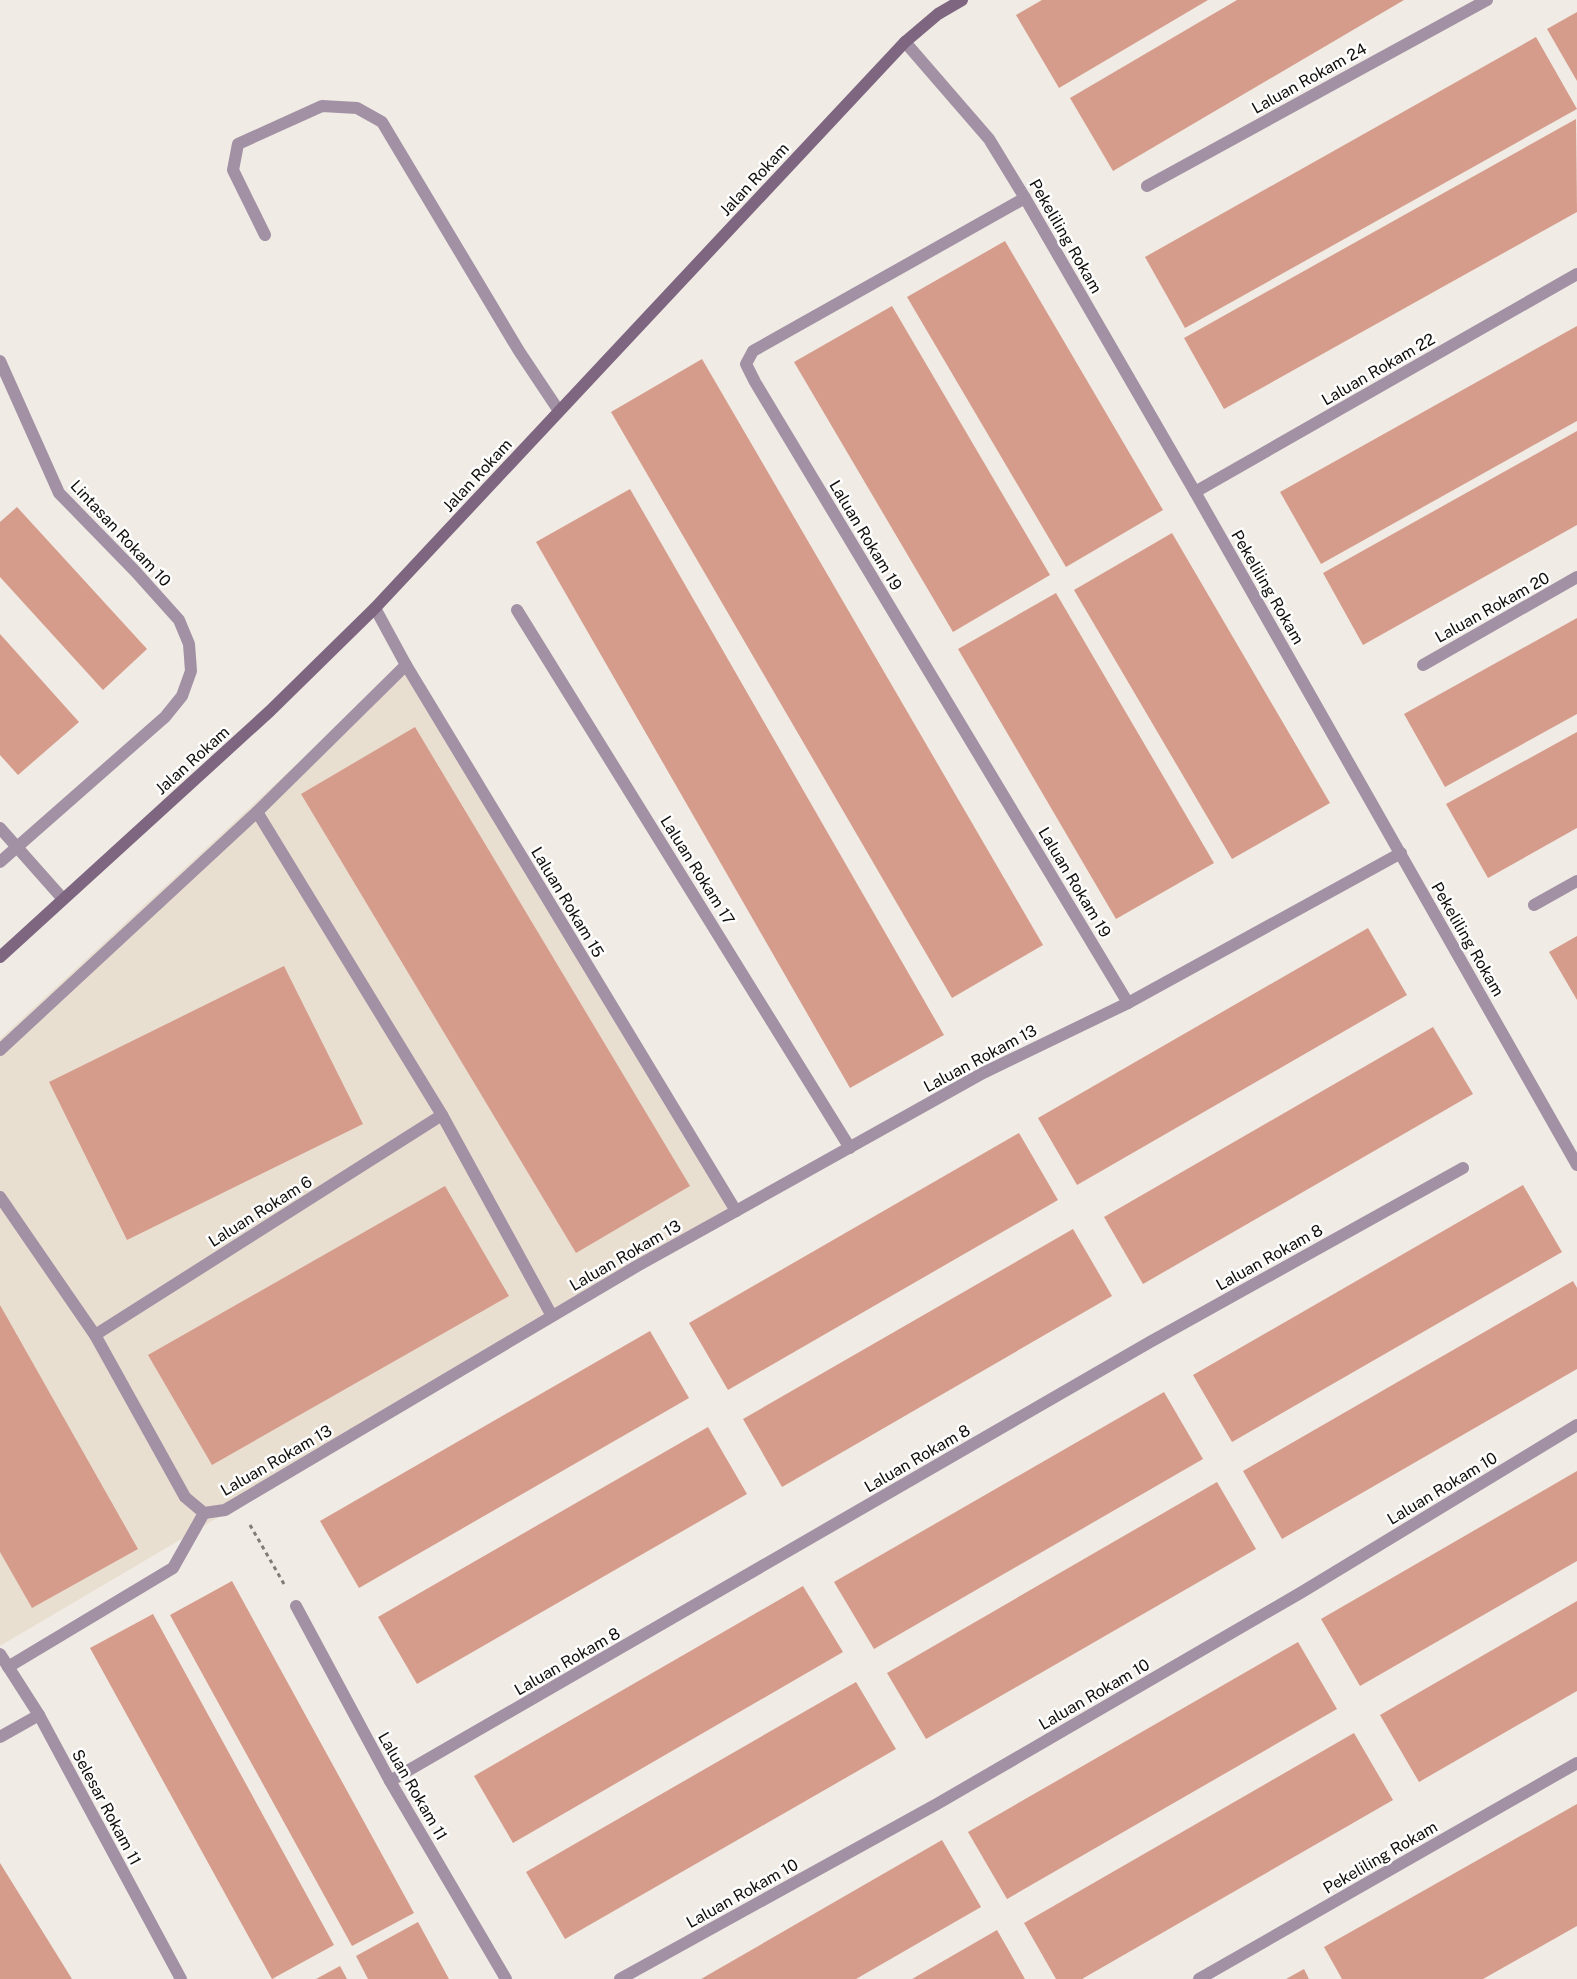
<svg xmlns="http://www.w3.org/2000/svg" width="1577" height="1979" viewBox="0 0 1577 1979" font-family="'Public Sans',sans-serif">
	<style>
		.built { fill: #e9dfd1 }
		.building { fill: #d69c8b }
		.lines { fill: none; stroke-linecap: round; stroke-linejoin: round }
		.path { stroke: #7f7c77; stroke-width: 3; stroke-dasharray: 4 4; stroke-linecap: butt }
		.service { stroke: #a291a4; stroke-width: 12 }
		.minor { stroke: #a291a4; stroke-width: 12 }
		.secondary { stroke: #7e6681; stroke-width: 12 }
		.labels { text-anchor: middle; stroke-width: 5; stroke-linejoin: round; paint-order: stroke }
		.street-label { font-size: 16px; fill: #0f0e0b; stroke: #fff }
	</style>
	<rect width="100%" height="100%" fill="#f0ebe4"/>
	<!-- built -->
	<path class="built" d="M406 663 741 1209 0 1646V1039Z"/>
	<!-- building -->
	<g class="building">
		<path d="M1042 0H1208L1059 88 1016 15Z"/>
		<path d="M1237 0H1404L1113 171 1070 98Z"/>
		<path d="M1577 12V81L1547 29Z"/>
		<path d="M1536 37 1577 109 1185 328 1145 257Z"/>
		<path d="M1576 119 1577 212 1224 409 1184 338Z"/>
		<path d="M1005 241 1163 510 1066 567 907 297Z"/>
		<path d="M892 306 1050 575 953 632 794 362Z"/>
		<path d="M1577 326V421L1321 564 1280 492Z"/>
		<path d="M702 359 1043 945 952 998 611 412Z"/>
		<path d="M1577 431V525L1363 645 1323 573Z"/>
		<path d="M630 489 944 1035 850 1088 536 542Z"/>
		<path d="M17 507 147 649 103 690 0 577V522Z"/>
		<path d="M1172 533 1330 803 1232 859 1074 590Z"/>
		<path d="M1056 593 1214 863 1116 919 958 649Z"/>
		<path d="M1577 618V714L1445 787 1404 714Z"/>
		<path d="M0 634 79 722 18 775 0 755Z"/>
		<path d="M415 727 690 1186 576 1253 301 794Z"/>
		<path d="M1577 732V828L1488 878 1446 804Z"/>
		<path d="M1368 928 1407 995 1077 1185 1038 1118Z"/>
		<path d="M1577 936V1000L1549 952Z"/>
		<path d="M284 966 363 1124 127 1240 49 1082Z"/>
		<path d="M1433 1027 1473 1094 1143 1284 1104 1217Z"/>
		<path d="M1019 1133 1058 1200 728 1390 689 1323Z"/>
		<path d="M1523 1185 1562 1252 1232 1442 1193 1375Z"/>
		<path d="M445 1186 509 1296 212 1465 148 1355Z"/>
		<path d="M1073 1229 1112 1296 782 1487 743 1419Z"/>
		<path d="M1573 1281 1577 1288V1369L1282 1539 1243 1471Z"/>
		<path d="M0 1305 138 1549 32 1608 0 1552Z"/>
		<path d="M650 1331 689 1398 359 1588 320 1521Z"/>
		<path d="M1164 1392 1203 1459 874 1649 834 1582Z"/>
		<path d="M708 1427 747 1494 417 1684 378 1617Z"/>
		<path d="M1577 1471V1561L1360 1686 1321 1619Z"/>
		<path d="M1217 1482 1256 1549 926 1739 887 1673Z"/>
		<path d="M232 1581 414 1913 352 1946 170 1615Z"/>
		<path d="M803 1586 843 1652 513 1843 474 1776Z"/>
		<path d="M1577 1601V1691L1419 1782 1380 1715Z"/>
		<path d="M153 1614 334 1945 272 1979 90 1648Z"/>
		<path d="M1298 1642 1337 1709 1007 1899 968 1832Z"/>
		<path d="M856 1682 896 1749 565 1939 526 1872Z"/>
		<path d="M1354 1733 1393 1800 1082 1979H1056L1024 1923Z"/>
		<path d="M1577 1804V1926L1483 1979H1342L1324 1947Z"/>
		<path d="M942 1840 981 1907 856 1979H701Z"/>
		<path d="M0 1863 72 1979H0Z"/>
		<path d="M418 1922 449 1979H368L356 1956Z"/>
		<path d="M997 1930 1025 1979H912Z"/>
		<path d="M340 1966 347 1979H316Z"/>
		<path d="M1304 1969 1309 1979H1286Z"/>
	</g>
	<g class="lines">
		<!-- path -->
		<path class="path" d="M250 1525 284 1584"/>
		<!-- service -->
		<g class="service">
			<path d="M265 235 233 170 238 144 322 106 357 108 382 122 519 351 559 411"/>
			<path d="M8 1667 173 1568 204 1513"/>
		</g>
		<!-- minor -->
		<g class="minor">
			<path d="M905 42 989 139 1025 198 1195 492 1577 1165"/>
			<path d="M1147 186 1487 0"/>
			<path d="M1025 198 753 351 746 364 755 382 1128 1003"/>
			<path d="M0 361 59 493 135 571 179 620 189 644 191 671 182 696 165 717 0 862"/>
			<path d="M1195 492 1577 274"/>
			<path d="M375 608 406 665 736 1211"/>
			<path d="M517 610 850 1148"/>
			<path d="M1423 665 1577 577"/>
			<path d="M257 812 442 1115 552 1316"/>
			<path d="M0 828 63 899"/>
			<path d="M1534 905 1577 881"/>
			<path d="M0 1050 257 812 406 665"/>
			<path d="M0 1197 95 1335 185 1497 204 1513 225 1510 637 1266 736 1211 983 1073 1128 1003 1401 853"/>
			<path d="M95 1335 442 1115"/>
			<path d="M296 1606 390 1781 506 1979"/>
			<path d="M0 1654 39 1715 181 1979"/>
			<path d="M0 1737 39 1715"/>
			<path d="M390 1781 1150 1342 1463 1168"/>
			<path d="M620 1979 937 1804 1302 1592 1577 1425"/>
			<path d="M1199 1979 1577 1763"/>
		</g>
		<!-- secondary -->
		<path class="secondary" d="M0 957 270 711 375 608 905 42 938 14 962 0"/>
	</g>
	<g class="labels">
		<!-- street labels -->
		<g class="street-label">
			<text transform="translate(1309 78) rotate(-29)" y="6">Laluan Rokam 24</text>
			<text transform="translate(754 179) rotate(-47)" y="6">Jalan Rokam</text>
			<text transform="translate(1066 236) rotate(60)" y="6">Pekeliling Rokam</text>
			<text transform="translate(1378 369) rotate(-30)" y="6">Laluan Rokam 22</text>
			<text transform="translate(477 475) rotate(-47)" y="6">Jalan Rokam</text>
			<text transform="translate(121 533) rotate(47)" y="6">Lintasan Rokam 10</text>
			<text transform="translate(866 535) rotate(59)" y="6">Laluan Rokam 19</text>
			<text transform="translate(1268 587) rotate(60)" y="6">Pekeliling Rokam</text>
			<text transform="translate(1492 607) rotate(-29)" y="6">Laluan Rokam 20</text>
			<text transform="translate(192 760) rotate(-42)" y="6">Jalan Rokam</text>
			<text transform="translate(698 870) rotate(58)" y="6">Laluan Rokam 17</text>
			<text transform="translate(1075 882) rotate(59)" y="6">Laluan Rokam 19</text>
			<text transform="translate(568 902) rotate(59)" y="6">Laluan Rokam 15</text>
			<text transform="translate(1468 939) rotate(60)" y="6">Pekeliling Rokam</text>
			<text transform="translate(980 1058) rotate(-28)" y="6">Laluan Rokam 13</text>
			<text transform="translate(260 1211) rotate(-32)" y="6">Laluan Rokam 6</text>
			<text transform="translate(625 1255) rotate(-30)" y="6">Laluan Rokam 13</text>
			<text transform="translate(1269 1257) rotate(-29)" y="6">Laluan Rokam 8</text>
			<text transform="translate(917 1458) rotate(-30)" y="6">Laluan Rokam 8</text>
			<text transform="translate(276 1460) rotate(-30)" y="6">Laluan Rokam 13</text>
			<text transform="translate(1442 1488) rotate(-31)" y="6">Laluan Rokam 10</text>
			<text transform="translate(567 1661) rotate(-30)" y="6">Laluan Rokam 8</text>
			<text transform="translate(1094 1694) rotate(-30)" y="6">Laluan Rokam 10</text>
			<text transform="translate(413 1786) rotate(60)" y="6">Laluan Rokam 11</text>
			<text transform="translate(107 1807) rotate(62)" y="6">Selesar Rokam 11</text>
			<text transform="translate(1380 1857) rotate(-30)" y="6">Pekeliling Rokam</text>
			<text transform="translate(742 1893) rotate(-29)" y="6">Laluan Rokam 10</text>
		</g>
	</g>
</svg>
